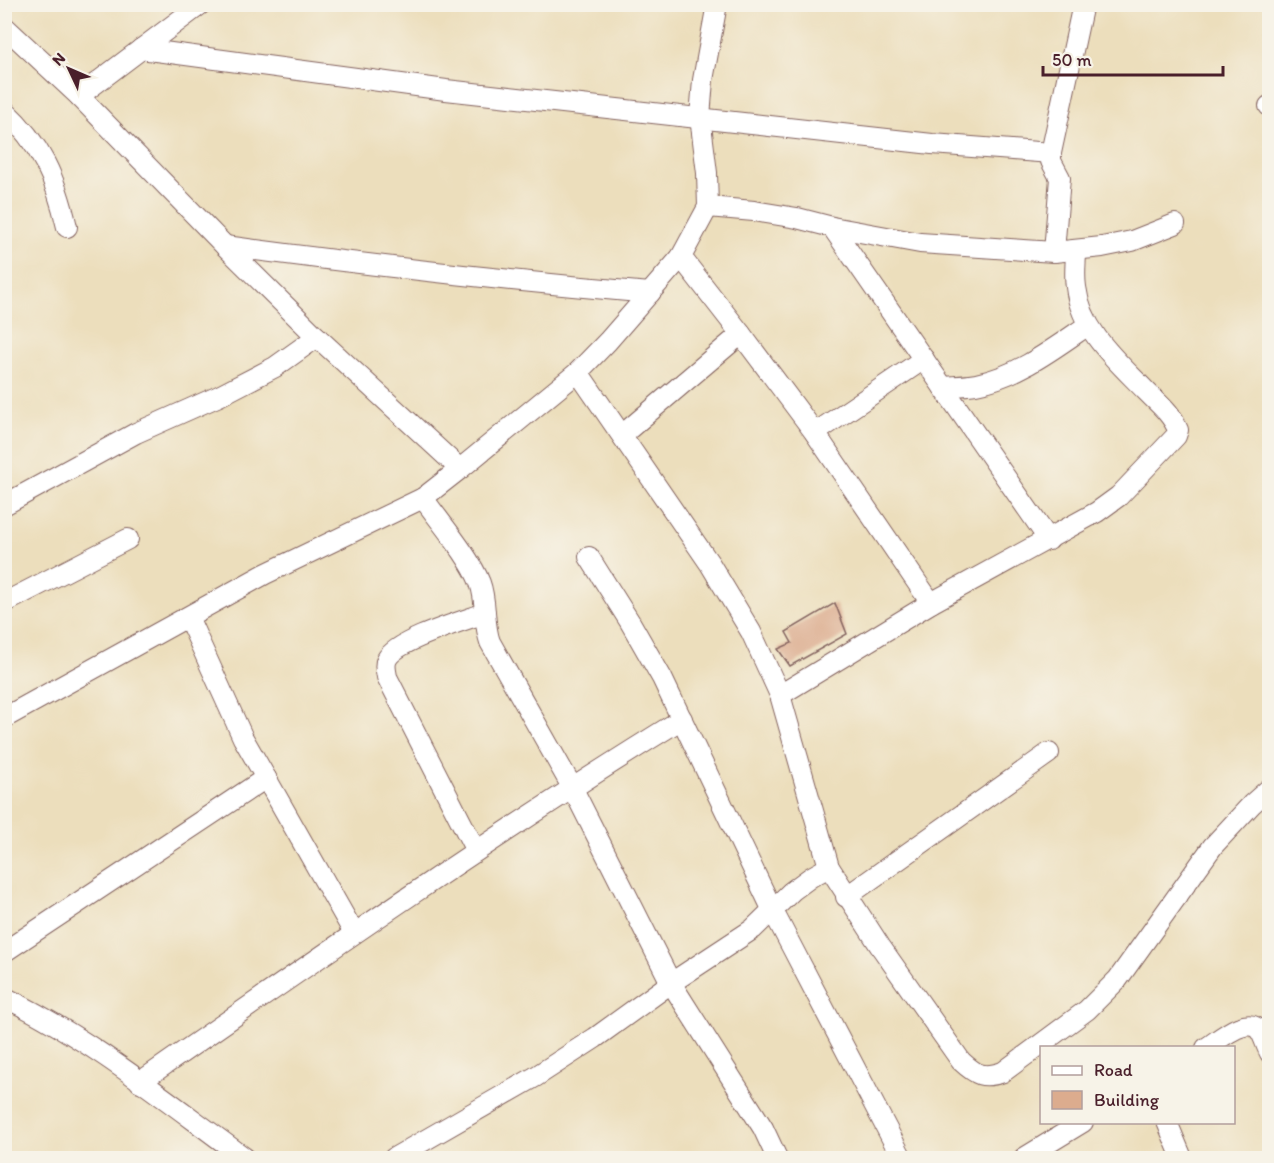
<svg xmlns="http://www.w3.org/2000/svg" width="1274" height="1163" viewBox="0 0 1274 1163" font-family="Itim,sans-serif">
	<style>
		.building { fill: #dcac8e }
		.lines { fill: none; stroke-linecap: round; stroke-linejoin: round }
		.street-casing { stroke: #83625e; stroke-width: 22 }
		.street { stroke: #fff; stroke-width: 20 }
	</style>
	<rect width="100%" height="100%" fill="#f7f3e8"/>
	<filter id="ink" filterUnits="userSpaceOnUse"><feTurbulence type="fractalNoise" baseFrequency=".0167" numOctaves="2"/><feDisplacementMap in="SourceGraphic" scale="12" xChannelSelector="R" yChannelSelector="G"/><feConvolveMatrix kernelMatrix="1 2 1 2 8 2 1 2 1" color-interpolation-filters="sRGB"/></filter>
	<filter id="wash" filterUnits="userSpaceOnUse"><feTurbulence type="fractalNoise" baseFrequency=".008" numOctaves="4" result="noise"/><feDisplacementMap in="SourceGraphic" scale="24" xChannelSelector="R" yChannelSelector="G"/><feGaussianBlur stdDeviation="1.35" result="paint"/><feColorMatrix in="noise" values="0 0 0 0 0 0 0 0 0 0 0 0 0 0 0 0 0 1.4 0 .05"/><feComposite in="paint" operator="in"/></filter>
	<g filter="url(#wash)">
		<rect width="100%" height="100%" fill="#ecdebc"/>
		<g id="blocks">
			<!-- building -->
			<path class="building" d="M835 603 847 634 790 666 778 649 792 643 786 632Z"/>
		</g>
	</g>
	<g filter="url(#ink)">
		<use href="#blocks" fill-opacity="0" stroke="#83625e" stroke-width="1.5"/>
		<g class="lines">
			<!-- street casing -->
			<g class="street-casing">
				<g id="street">
					<path d="M4 26 79 96 225 246 317 337 460 469 423 498 265 574 4 718"/>
					<path d="M141 49 446 90 932 144 1051 153"/>
					<path d="M79 96 201 4"/>
					<path d="M1269 106H1270"/>
					<path d="M4 110C41 144 56 179 67 227"/>
					<path d="M708 207 754 211 797 218 832 227 920 243 1054 252 1102 247 1132 241 1175 224"/>
					<path d="M832 227 1049 540"/>
					<path d="M225 246C366 265 508 281 650 293"/>
					<path d="M1054 252 1060 178 1051 161V153L1083 4"/>
					<path d="M681 257 741 334 815 433 931 603"/>
					<path d="M578 372 710 564 751 632 780 695 829 867 880 946 961 1061C976 1075 983 1079 1003 1072L1087 1010 1118 979 1213 846 1252 804 1270 788"/>
					<path d="M943 387C954 386 965 386 976 384 1018 376 1053 349 1088 325"/>
					<path d="M815 433 924 359"/>
					<path d="M622 435 741 334"/>
					<path d="M460 469 578 372 608 341 681 257 708 207 707 173 700 117 703 80 717 4"/>
					<path d="M423 498C440 522 470 557 480 583 487 602 483 622 490 642L572 787 671 983 763 1128 777 1158"/>
					<path d="M4 505 136 433 219 396 275 367 317 337"/>
					<path d="M589 557 630 622 662 678 773 911 902 1158"/>
					<path d="M4 603 128 539"/>
					<path d="M188 617 243 738 266 778"/>
					<path d="M780 695 931 603 1097 512 1119 496 1176 436 1178 430C1172 414 1158 403 1146 391 1117 361 1081 331 1076 287 1074 275 1076 262 1076 250"/>
					<path d="M476 851 387 677C386 670 384 665 387 659 397 640 463 621 485 613"/>
					<path d="M846 897 1049 753"/>
					<path d="M4 952 266 778 354 933"/>
					<path d="M4 997C90 1038 169 1103 245 1158"/>
					<path d="M1206 1048C1219 1040 1247 1014 1260 1031 1264 1037 1266 1046 1270 1053"/>
					<path d="M140 1082C318 958 497 833 682 719"/>
					<path d="M1167 1122 1182 1158"/>
					<path d="M394 1158 535 1077 595 1038 671 983 753 929 792 891 811 877 829 867"/>
					<path d="M1024 1158 1083 1122"/>
				</g>
			</g>
			<!-- street -->
			<use href="#street" class="street"/>
		</g>
	</g>
	<!-- margin -->
	<rect width="1274" height="1163" fill="none" stroke="#f7f3e8" stroke-width="24"/>
	<!-- legend -->
	<rect x="1040" y="1046" width="195" height="78" fill="#f7f3e8" stroke="#b29e9c" stroke-width="1.5"/>
	<rect x="1052" y="1066" width="30" height="9" fill="#ffffff" stroke="#b29e9c" stroke-width="1.5"/>
	<text x="1094" y="1076" font-size="18" fill="#4a1f2b">Road</text>
	<rect x="1052" y="1091" width="30" height="18" fill="#dcac8e" stroke="#b29e9c" stroke-width="1.5"/>
	<text x="1094" y="1106" font-size="18" fill="#4a1f2b">Building</text>
	<!-- north arrow -->
	<g transform="translate(69 69) rotate(314)" stroke="#f7f3e8" stroke-width="4.5" paint-order="stroke">
	<path d="M0-4.5L10 22L0 15L-10 22Z" fill="#4a1f2b"/>
	<text y="-9" font-size="16" font-weight="bold" text-anchor="middle" fill="#4a1f2b">N</text>
	</g>
	<!-- scale -->
	<path d="M1043 66v9h180v-9" fill="none" stroke="#4a1f2b" stroke-width="3"/>
	<text x="1052" y="66" font-size="18" fill="#4a1f2b" stroke="#f7f3e8" stroke-width="4.5" paint-order="stroke">50 m</text>
</svg>
